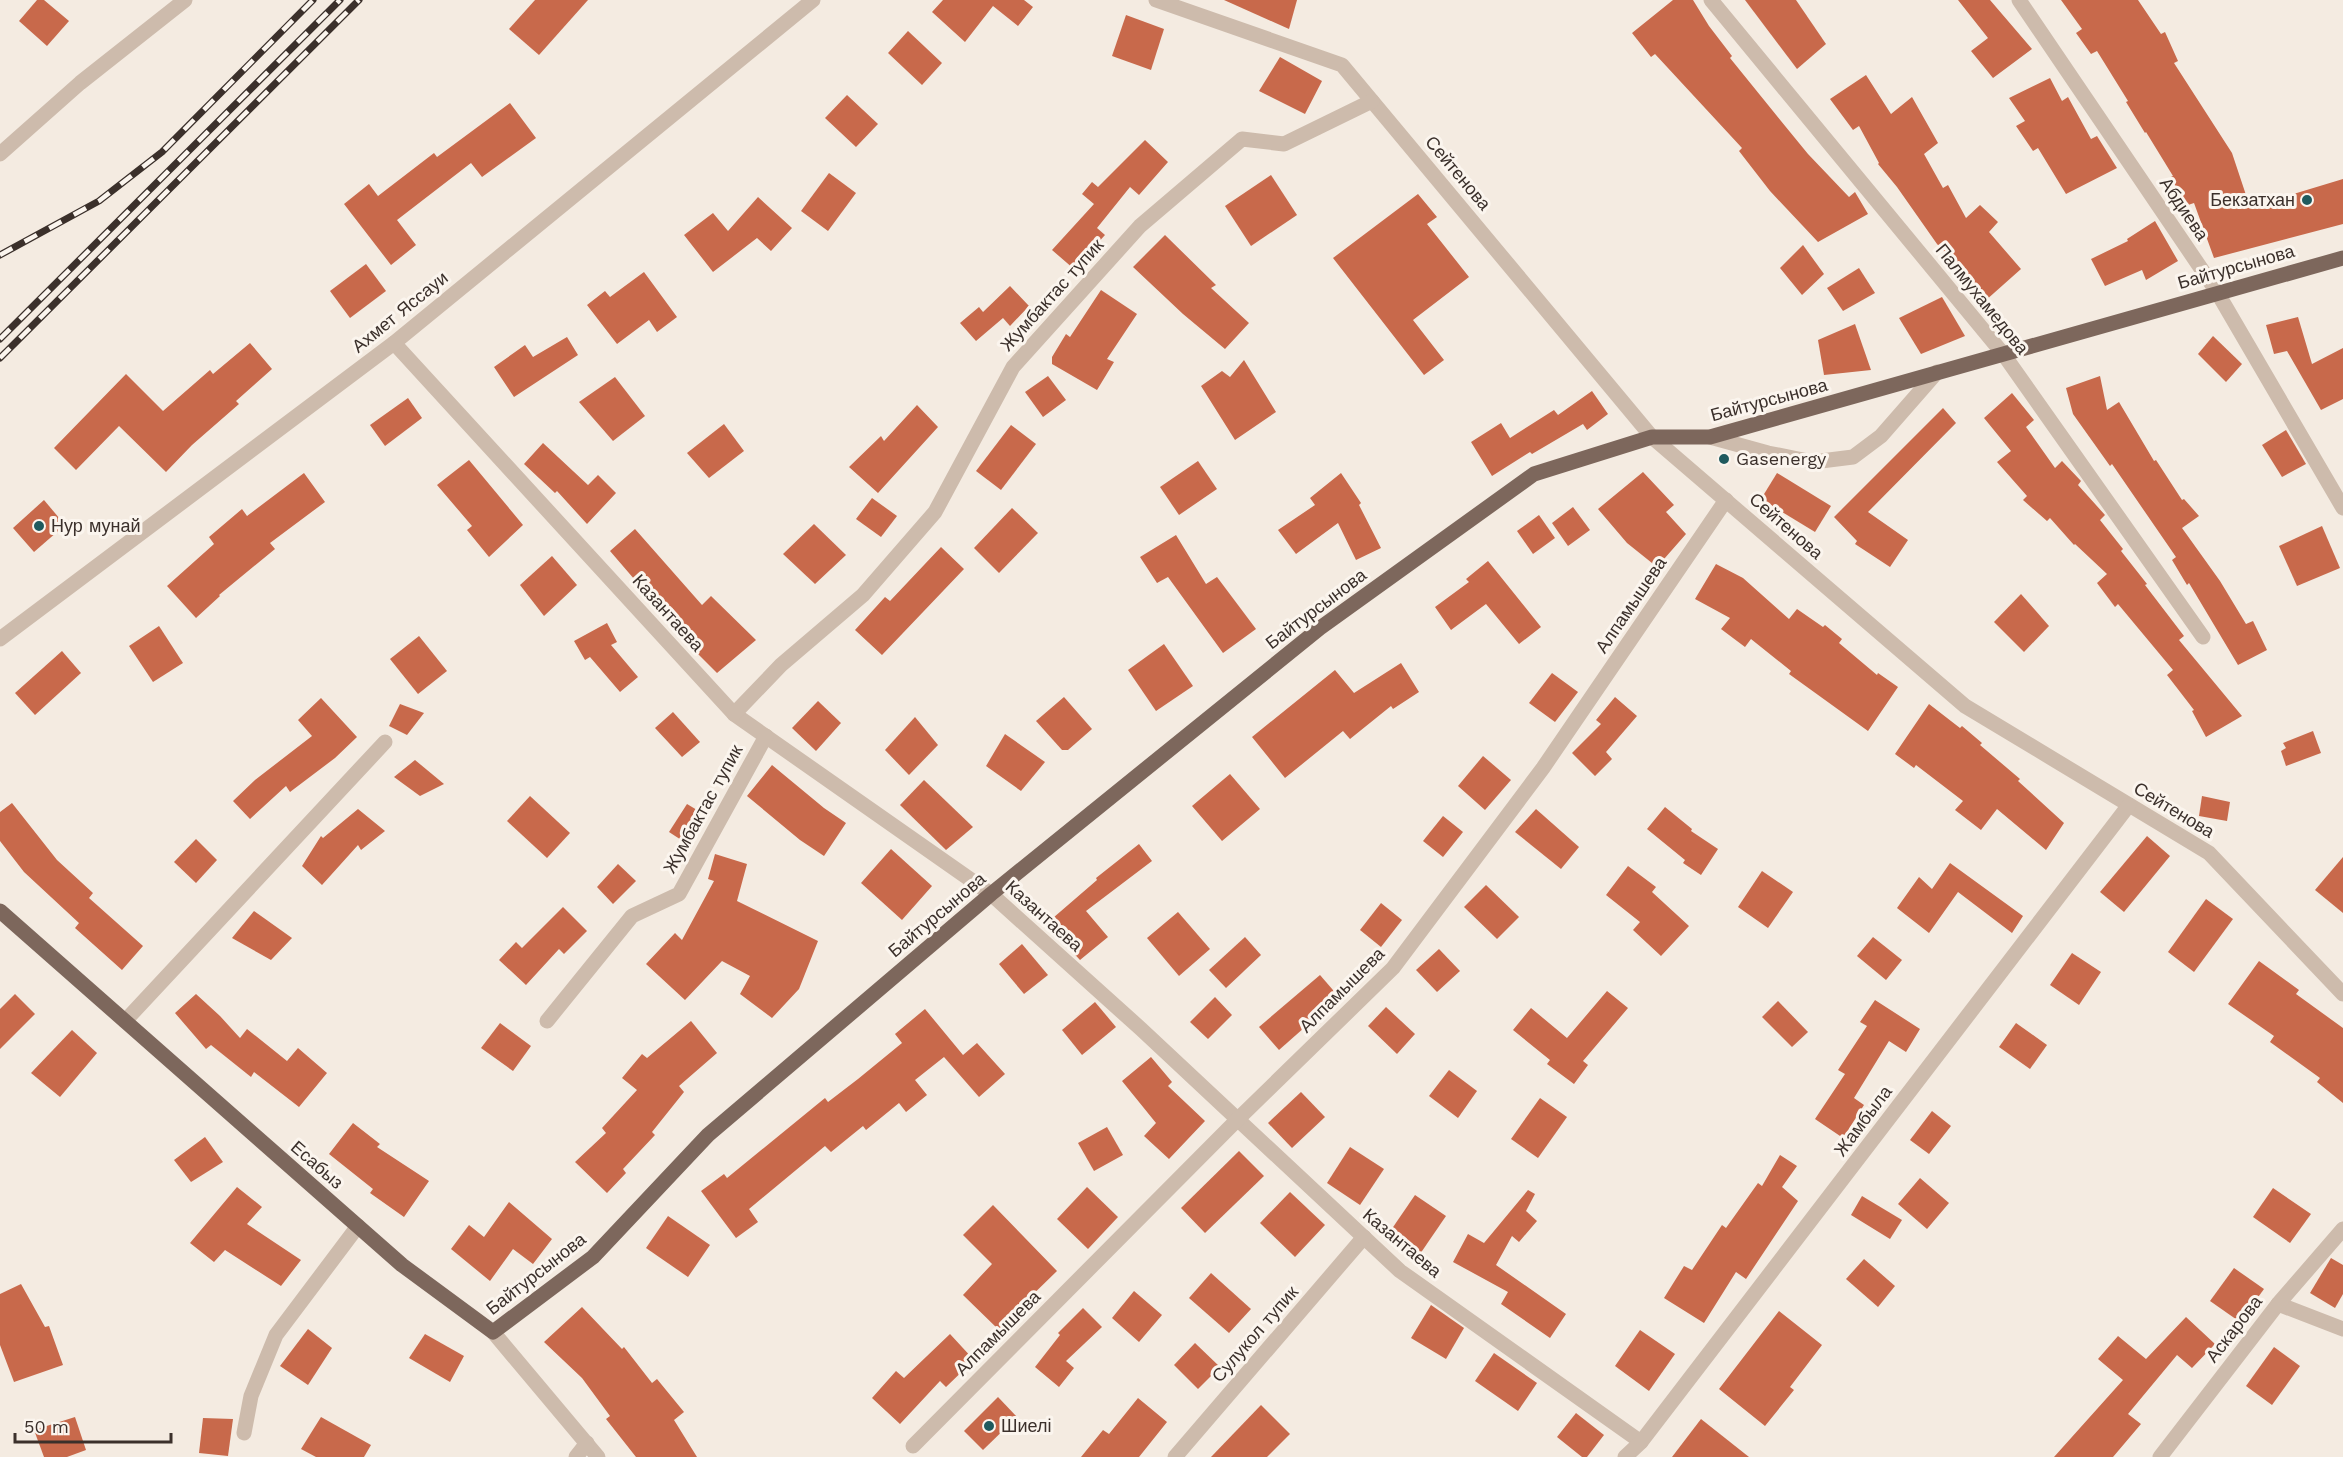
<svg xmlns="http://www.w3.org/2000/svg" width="2343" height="1457" viewBox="0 0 2343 1457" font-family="'Work Sans',sans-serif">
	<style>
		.building { fill: #c8694b }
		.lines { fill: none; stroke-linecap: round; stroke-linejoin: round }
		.minor { stroke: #cdbbac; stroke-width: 15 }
		.major { stroke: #7d675c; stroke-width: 15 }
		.rail-casing { stroke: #3b302b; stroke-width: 7 }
		.rail { stroke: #fbf5ee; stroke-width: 4.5; stroke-dasharray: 14; stroke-linecap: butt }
		.poi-dot { fill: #1f5a5e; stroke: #fbf5ee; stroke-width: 2 }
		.labels { text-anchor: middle; stroke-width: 6; stroke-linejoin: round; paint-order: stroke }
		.street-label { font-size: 18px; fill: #3b302b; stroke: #fbf5ee }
		.poi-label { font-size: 18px; fill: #3b302b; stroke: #fbf5ee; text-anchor: start }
	</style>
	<rect width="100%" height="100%" fill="#f4ebe1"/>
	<!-- building -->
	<g class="building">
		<path d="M37 0H44L69 21 47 46 19 21Z"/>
		<path d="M535 0H588L539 55 509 29Z"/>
		<path d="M943 0H1024L1033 7 1018 26 993 6 965 42 932 12Z"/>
		<path d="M1224 0H1297L1289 29Z"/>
		<path d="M1673 0H1693L1709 26 1732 56 1730 58 1781 121 1808 154 1849 197 1855 192 1868 214 1818 242 1770 191 1739 151 1742 148 1655 54 1651 57 1632 33Z"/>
		<path d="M1745 0H1796L1826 44 1797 69Z"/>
		<path d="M1958 0H1990L2032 49 1993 78 1971 51 1988 38Z"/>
		<path d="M2061 0H2138L2161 34 2165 32 2178 61 2174 63 2232 153 2250 207 2343 179V224L2214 258 2194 203 2185 206 2171 177 2173 176 2146 132 2145 133 2126 102 2128 101 2097 51 2091 54 2076 33 2082 29Z"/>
		<path d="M1126 15 1164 29 1151 70 1112 56Z"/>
		<path d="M908 31 942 63 922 85 888 53Z"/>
		<path d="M1280 57 1322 81 1305 114 1259 91Z"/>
		<path d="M1866 75 1891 114 1912 97 1938 143 1924 154 1943 188 1948 185 1966 218 1980 205 1998 222 1989 232 2021 269 1985 301 1967 279 1968 277 1937 244 1897 187 1878 164 1879 163 1859 126 1853 130 1830 99Z"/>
		<path d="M2050 78 2062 101 2068 97 2091 139 2097 136 2117 168 2066 194 2038 148 2033 151 2016 126 2025 121 2009 98Z"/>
		<path d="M847 95 878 124 856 147 825 118Z"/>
		<path d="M510 103 536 138 482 177 471 163 397 220 416 245 391 265 344 204 369 184 378 196 434 153 437 157Z"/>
		<path d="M1145 140 1168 162 1139 195 1130 187 1097 228 1105 235 1074 269 1052 250 1094 204 1082 194 1092 182 1098 187Z"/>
		<path d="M829 173 856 193 828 231 801 211Z"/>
		<path d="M1271 175 1297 215 1251 246 1225 206Z"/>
		<path d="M1418 194 1437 217 1427 224 1469 277 1413 320 1444 360 1424 375 1333 258Z"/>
		<path d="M758 197 792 228 771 251 757 238 713 272 684 235 713 213 728 231Z"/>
		<path d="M2155 221 2178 261 2146 280 2142 270 2105 286 2091 259 2128 241 2127 239Z"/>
		<path d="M1165 235 1216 285 1211 288 1249 323 1225 349 1183 314 1133 267Z"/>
		<path d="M1803 245 1824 274 1802 295 1780 268Z"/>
		<path d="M366 264 386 291 350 318 330 291Z"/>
		<path d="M1859 268 1875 293 1843 311 1827 288Z"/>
		<path d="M644 272 677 317 657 332 649 320 617 344 587 305 605 291 610 297Z"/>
		<path d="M1010 286 1029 306 1010 326 1003 318 976 341 960 323 979 307 983 312Z"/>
		<path d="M1101 290 1137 314 1107 359 1114 362 1097 390 1052 364V357L1066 334 1070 337Z"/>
		<path d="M1942 297 1965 336 1921 354 1899 318Z"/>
		<path d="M2298 317 2312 364 2343 348V399L2321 410 2287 351 2274 354 2266 325Z"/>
		<path d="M1855 324 1871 370 1824 375 1818 340Z"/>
		<path d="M2213 336 2242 364 2226 382 2198 354Z"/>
		<path d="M567 337 578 355 514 397 494 367 525 345 533 357Z"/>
		<path d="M250 343 272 369 236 401 239 404 192 445 166 472 119 426 76 470 54 448 126 374 163 411 210 370 213 374Z"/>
		<path d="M1244 360 1276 412 1235 440 1201 386 1222 371 1230 377Z"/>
		<path d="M1048 376 1066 400 1043 417 1025 392Z"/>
		<path d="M2100 376 2107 410 2119 402 2154 461 2156 460 2182 500 2184 499 2199 516 2182 528 2220 581 2246 624 2253 621 2267 650 2238 665 2189 583 2187 585 2172 560 2176 557 2112 464 2110 466 2073 414 2066 388Z"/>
		<path d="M615 377 645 416 613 441 579 402Z"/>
		<path d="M1592 391 1608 414 1587 430 1583 424 1532 454 1530 452 1492 476 1471 442 1501 423 1510 438 1554 410 1558 415Z"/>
		<path d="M2012 393 2034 420 2026 427 2055 468 2062 461 2081 481 2078 485 2105 515 2100 520 2123 549 2121 551 2147 584 2145 585 2184 636 2179 640 2242 716 2206 737 2192 711 2194 710 2167 675 2173 670 2118 604 2115 607 2097 583 2107 574 2075 544 2074 545 2050 518 2047 521 2023 500 2027 496 1997 462 2011 451 1984 418Z"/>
		<path d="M408 398 422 418 385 446 370 425Z"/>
		<path d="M917 405 938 427 878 493 849 467 881 436 884 441Z"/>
		<path d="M1943 408 1956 423 1868 512 1908 540 1890 567 1855 544 1857 541 1834 517Z"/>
		<path d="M724 424 744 451 709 478 687 453Z"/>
		<path d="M1011 425 1036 444 1001 490 976 471Z"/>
		<path d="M2286 430 2306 464 2282 477 2262 445Z"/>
		<path d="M543 443 588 485 598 475 616 493 587 524 557 491 555 493 524 464Z"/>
		<path d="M469 460 523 525 489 557 467 530 472 526 437 485Z"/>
		<path d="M1198 461 1217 489 1179 515 1160 487Z"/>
		<path d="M1643 472 1674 505 1666 512 1686 534 1657 567 1627 543 1598 509Z"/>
		<path d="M304 473 325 502 270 543 275 549 219 595 220 596 196 618 167 586 214 544 209 537 242 509 247 516Z"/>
		<path d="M1341 473 1361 503 1359 505 1381 548 1356 560 1338 523 1296 554 1278 530 1315 505 1310 498Z"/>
		<path d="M1777 473 1831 506 1815 532 1761 499Z"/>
		<path d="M872 498 897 516 881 537 856 519Z"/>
		<path d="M44 500 65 525 34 552 13 528Z"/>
		<path d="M1573 507 1590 530 1568 546 1552 523Z"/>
		<path d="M1012 508 1038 533 999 573 974 548Z"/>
		<path d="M1539 515 1555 538 1533 554 1517 531Z"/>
		<path d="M814 524 846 555 815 584 783 554Z"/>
		<path d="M2322 526 2340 568 2297 586 2279 546Z"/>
		<path d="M635 529 702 605 711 596 756 640 717 673 676 632 678 630 610 551Z"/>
		<path d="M1176 535 1206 584 1217 577 1256 629 1223 653 1168 577 1157 583 1140 557Z"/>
		<path d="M941 547 964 569 882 655 855 630 885 597 890 601Z"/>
		<path d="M552 556 577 585 544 616 520 585Z"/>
		<path d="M1488 561 1541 627 1519 644 1486 604 1451 630 1435 607 1469 582 1466 579Z"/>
		<path d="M1716 564 1743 578 1789 619 1797 609 1823 627 1825 625 1842 639 1839 643 1877 675 1878 673 1898 687 1868 731 1789 674 1791 671 1751 639 1745 647 1721 629 1730 618 1695 599Z"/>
		<path d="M2021 594 2049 626 2024 652 1994 622Z"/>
		<path d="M607 623 617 642 611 645 638 677 620 692 590 657 585 660 574 641Z"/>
		<path d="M159 626 183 663 153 682 129 646Z"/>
		<path d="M419 636 447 671 418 694 390 659Z"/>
		<path d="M1164 644 1193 686 1156 711 1128 670Z"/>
		<path d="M62 651 81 673 35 715 15 693Z"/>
		<path d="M1401 663 1419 692 1393 709 1391 706 1350 739 1343 731 1285 778 1252 737 1335 670 1354 693Z"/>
		<path d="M1552 673 1578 692 1555 722 1529 703Z"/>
		<path d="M1064 697 1092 729 1068 750H1062L1036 721Z"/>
		<path d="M1615 697 1637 716 1606 752 1612 759 1595 776 1572 753 1601 724 1596 720Z"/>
		<path d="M321 698 357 737 335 758 290 792 286 786 250 819 233 801 255 780 312 736 298 720Z"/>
		<path d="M818 701 841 723 816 751 792 728Z"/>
		<path d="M400 704 424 713 407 735 389 726Z"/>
		<path d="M1929 704 1960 728 1962 726 1982 743 1980 745 2020 779 2018 781 2064 823 2046 850 1997 809 1981 830 1955 810 1963 801 1916 765 1914 768 1895 754Z"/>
		<path d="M673 712 700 742 682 757 655 728Z"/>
		<path d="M915 717 938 745 909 775 885 750Z"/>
		<path d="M2313 731 2321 753 2286 766 2281 751 2286 748 2283 743Z"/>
		<path d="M1005 734 1045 762 1021 791 986 766Z"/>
		<path d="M1483 756 1511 780 1485 810 1458 786Z"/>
		<path d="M415 760 444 784 420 796 394 777Z"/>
		<path d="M772 765 824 808 846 823 824 856 800 840 747 796Z"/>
		<path d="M1230 774 1260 809 1222 841 1192 806Z"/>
		<path d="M924 780 973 827 946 850 900 805Z"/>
		<path d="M530 796 570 833 547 858 507 821Z"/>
		<path d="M2202 796 2230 802 2227 821 2199 816Z"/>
		<path d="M12 803 57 860 93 893 89 898 143 946 122 970 75 928 79 923 24 872 0 841V812Z"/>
		<path d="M687 804 707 816 689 845 669 832Z"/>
		<path d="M1665 807 1692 829 1691 831 1718 849 1701 875 1683 863 1685 860 1647 829Z"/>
		<path d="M358 809 385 831 361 850 358 845 322 885 302 866 321 836 323 838Z"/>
		<path d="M1536 809 1579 847 1561 869 1515 832Z"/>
		<path d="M1443 816 1463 832 1443 857 1423 841Z"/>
		<path d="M2147 836 2170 856 2124 912 2100 892Z"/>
		<path d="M196 839 217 860 196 883 174 862Z"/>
		<path d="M1139 844 1152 861 1086 911 1108 937 1080 960 1046 924 1097 880 1096 878Z"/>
		<path d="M891 849 932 886 902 920 861 883Z"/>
		<path d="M715 854 747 864 737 901 818 941 799 989 772 1018 740 994 750 976 722 961 685 1000 646 964 675 933 682 940 714 881 708 879Z"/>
		<path d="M2343 857V913L2315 890Z"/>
		<path d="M1950 863 2023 916 2012 933 1958 892 1929 933 1897 908 1919 877 1932 889Z"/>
		<path d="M618 864 636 881 613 904 597 887Z"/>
		<path d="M1628 866 1656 887 1652 892 1689 926 1661 956 1633 930 1640 922 1606 895Z"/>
		<path d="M1762 871 1793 892 1768 928 1738 907Z"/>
		<path d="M1486 885 1519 917 1497 939 1464 907Z"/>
		<path d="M2206 899 2233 919 2194 972 2168 952Z"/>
		<path d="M1381 903 1402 920 1381 947 1360 930Z"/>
		<path d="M563 907 587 931 564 954 559 949 526 985 499 960 516 942 522 948Z"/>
		<path d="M254 911 292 938 271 960 232 938Z"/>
		<path d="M1178 912 1210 949 1179 976 1147 938Z"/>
		<path d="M1245 937 1261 955 1226 988 1209 970Z"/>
		<path d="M1873 937 1902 960 1886 980 1857 956Z"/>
		<path d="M1022 944 1048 975 1024 994 999 964Z"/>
		<path d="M1439 949 1460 971 1437 992 1416 970Z"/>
		<path d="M2072 953 2101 972 2079 1005 2050 985Z"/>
		<path d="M2259 961 2299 990 2296 994 2343 1028V1103L2317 1082 2320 1078 2270 1042 2274 1036 2228 1004Z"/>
		<path d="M1320 975 1339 997 1279 1050 1259 1027Z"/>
		<path d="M1607 991 1628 1008 1583 1061 1588 1065 1574 1084 1547 1064 1550 1060 1513 1030 1531 1008 1567 1038Z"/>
		<path d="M15 994 35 1014 0 1049V1009Z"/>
		<path d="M196 994 220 1016 240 1038 247 1029 287 1061 298 1048 327 1073 299 1107 254 1072 251 1077 211 1045 206 1049 175 1013Z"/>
		<path d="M1215 997 1232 1015 1208 1039 1190 1022Z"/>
		<path d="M1875 1000 1920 1029 1906 1052 1889 1041 1854 1098 1864 1105 1843 1138 1815 1119 1845 1074 1838 1070 1867 1026 1860 1022Z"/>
		<path d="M1778 1001 1808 1032 1792 1047 1762 1017Z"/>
		<path d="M1095 1002 1116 1027 1082 1055 1062 1030Z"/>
		<path d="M1386 1007 1415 1034 1397 1054 1368 1026Z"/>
		<path d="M925 1009 963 1055 977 1043 1005 1074 979 1097 944 1057 915 1080 927 1095 906 1112 899 1103 866 1130 863 1126 831 1152 825 1146 749 1209 758 1222 736 1238 701 1191 724 1174 727 1178 825 1098 828 1102 858 1079 902 1043 895 1034Z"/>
		<path d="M691 1021 717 1053 679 1086 684 1092 652 1132 655 1135 623 1169 626 1173 607 1193 575 1162 606 1133 602 1128 637 1090 622 1078 642 1054 647 1058Z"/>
		<path d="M500 1023 531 1046 513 1071 481 1048Z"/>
		<path d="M2016 1023 2047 1045 2030 1069 1999 1047Z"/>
		<path d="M72 1030 97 1053 60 1097 31 1073Z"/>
		<path d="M1151 1057 1172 1082 1168 1086 1205 1121 1169 1159 1144 1136 1156 1123 1122 1081Z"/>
		<path d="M1449 1070 1477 1091 1458 1118 1429 1096Z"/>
		<path d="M1301 1092 1325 1117 1292 1148 1268 1123Z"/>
		<path d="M1540 1098 1567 1117 1538 1158 1511 1139Z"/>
		<path d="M1932 1111 1951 1126 1929 1154 1910 1140Z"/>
		<path d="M353 1123 380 1144 377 1147 429 1181 404 1217 370 1193 373 1189 329 1154Z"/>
		<path d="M1107 1127 1123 1155 1094 1171 1078 1143Z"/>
		<path d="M205 1137 223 1162 191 1182 174 1160Z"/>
		<path d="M1350 1147 1384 1169 1360 1205 1327 1183Z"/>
		<path d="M1239 1151 1264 1176 1205 1233 1181 1208Z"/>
		<path d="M1780 1155 1797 1166 1782 1187 1798 1201 1746 1279 1736 1272 1704 1323 1664 1298 1684 1266 1692 1270 1722 1225 1726 1228 1758 1183 1762 1186Z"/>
		<path d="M1920 1178 1949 1203 1927 1229 1898 1204Z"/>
		<path d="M237 1187 262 1207 247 1224 301 1260 281 1286 225 1250 214 1262 190 1243Z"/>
		<path d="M1087 1187 1118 1217 1088 1249 1057 1219Z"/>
		<path d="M2273 1188 2311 1214 2290 1243 2253 1217Z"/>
		<path d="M1528 1190 1535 1194 1526 1211 1537 1221 1519 1242 1512 1236 1496 1265 1566 1314 1550 1338 1501 1304 1508 1292 1453 1262 1468 1234 1484 1243Z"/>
		<path d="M1290 1192 1325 1225 1295 1257 1260 1223Z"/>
		<path d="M1415 1195 1446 1216 1420 1254 1389 1233Z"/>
		<path d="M1862 1196 1902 1220 1890 1239 1851 1215Z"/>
		<path d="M509 1202 552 1239 533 1264 513 1249 490 1281 451 1249 469 1225 484 1237Z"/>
		<path d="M993 1205 1057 1271 1017 1310 1019 1311 1000 1331 963 1295 992 1264 963 1235Z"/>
		<path d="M668 1216 710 1245 688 1277 646 1248Z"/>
		<path d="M2331 1258 2343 1265V1294L2335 1308 2310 1293Z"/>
		<path d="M1864 1259 1895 1286 1878 1307 1846 1279Z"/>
		<path d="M2234 1268 2264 1289 2240 1322 2210 1301Z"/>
		<path d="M1211 1273 1251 1309 1229 1333 1189 1298Z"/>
		<path d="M21 1284 45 1327 49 1326 63 1365 14 1382 0 1345V1294Z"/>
		<path d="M1134 1291 1162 1315 1139 1342 1112 1318Z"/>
		<path d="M1431 1305 1464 1328 1446 1359 1411 1338Z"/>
		<path d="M582 1307 622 1349 624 1347 652 1383 657 1379 684 1412 674 1420 697 1457H636L606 1419 610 1416 582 1378 544 1342Z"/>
		<path d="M1083 1308 1102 1327 1066 1361 1074 1368 1059 1387 1035 1367 1060 1335 1058 1333Z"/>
		<path d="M1779 1311 1822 1345 1790 1387 1794 1390 1765 1426 1719 1389Z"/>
		<path d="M2186 1317 2215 1344 2192 1368 2177 1355 2128 1414 2141 1424 2113 1457H2054L2123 1380 2098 1359 2118 1336 2146 1359Z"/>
		<path d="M308 1329 332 1348 308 1385 280 1366Z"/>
		<path d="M1640 1330 1675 1354 1649 1391 1615 1366Z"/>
		<path d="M425 1334 464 1356 450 1382 409 1358Z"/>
		<path d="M950 1334 974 1360 946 1387 940 1381 900 1424 872 1398 896 1371 904 1378Z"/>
		<path d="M1195 1343 1220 1367 1198 1389 1174 1365Z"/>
		<path d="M2274 1347 2300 1366 2272 1405 2246 1386Z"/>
		<path d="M1494 1353 1537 1383 1518 1411 1475 1381Z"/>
		<path d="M998 1397 1017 1417 983 1450 964 1431Z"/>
		<path d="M1138 1398 1167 1422 1139 1457H1081L1103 1430 1109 1434Z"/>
		<path d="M1261 1405 1290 1434 1267 1457H1211Z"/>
		<path d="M1576 1413 1604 1435 1587 1457H1582L1557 1437Z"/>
		<path d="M75 1417 86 1450 67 1457H44L34 1430Z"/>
		<path d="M321 1417 371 1445 364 1457H316L301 1449Z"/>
		<path d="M203 1418 233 1419 228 1456 199 1453Z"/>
		<path d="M1701 1419 1749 1457H1672Z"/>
	</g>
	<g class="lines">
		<!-- minor -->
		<g class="minor">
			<path d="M1156 0 1342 65 1652 437 1965 706 2209 853 2343 994"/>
			<path d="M1711 0 2004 355 2203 637"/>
			<path d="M2019 0 2217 292 2343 508"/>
			<path d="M0 154 80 83 185 0"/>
			<path d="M394 343 734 714 991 894 1141 1029 1400 1271 1641 1442"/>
			<path d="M1710 437 1768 453 1813 462 1853 457 1881 436 1937 372"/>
			<path d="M0 639 394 343 813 0"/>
			<path d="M734 714 781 665 863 595 935 512 1013 367 1140 226 1242 139 1284 144 1372 101"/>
			<path d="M125 1021 385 742"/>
			<path d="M547 1021 632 916 679 894 766 736"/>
			<path d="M2278 1304 2343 1329"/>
			<path d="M493 1332 598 1457"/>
			<path d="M244 1433 251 1396 276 1335 358 1226"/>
			<path d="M913 1446 1238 1119 1393 968 1543 768 1726 500"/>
			<path d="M576 1457 587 1443"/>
			<path d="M1175 1457 1364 1237"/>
			<path d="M1625 1457 1641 1442 2129 805"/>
			<path d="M2160 1457 2278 1304 2343 1229"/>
		</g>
		<!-- major -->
		<path class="major" d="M0 911 402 1265 493 1332 593 1257 708 1135 991 894 1320 628 1534 474 1652 437H1710L2343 258"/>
		<!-- rail casing -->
		<g class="rail-casing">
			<g id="rail">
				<path d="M0 255 99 201 162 152 313 0"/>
				<path d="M0 339 340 0"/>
				<path d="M0 358 359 0"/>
			</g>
		</g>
		<!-- rail -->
		<use href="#rail" class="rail"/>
	</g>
	<!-- markers -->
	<g class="poi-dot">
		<circle cx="2307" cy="200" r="6"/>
		<circle cx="1724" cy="459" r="6"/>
		<circle cx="39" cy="526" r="6"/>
		<circle cx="989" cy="1426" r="6"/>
	</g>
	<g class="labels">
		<!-- street labels -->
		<g class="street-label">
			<text transform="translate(1458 173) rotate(50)" y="6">Сейтенова</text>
			<text transform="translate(2184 209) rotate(56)" y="6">Абдиева</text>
			<text transform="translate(2236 267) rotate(-16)" y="6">Байтурсынова</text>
			<text transform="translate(1052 295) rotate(-48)" y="6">Жумбактас тупик</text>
			<text transform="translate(1982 299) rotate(51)" y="6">Палмухамедова</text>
			<text transform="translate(400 312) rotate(-39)" y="6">Ахмет Яссауи</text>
			<text transform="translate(1769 400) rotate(-15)" y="6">Байтурсынова</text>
			<text transform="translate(1786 526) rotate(41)" y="6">Сейтенова</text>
			<text transform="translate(1631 605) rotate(-56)" y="6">Алпамышева</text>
			<text transform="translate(1316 609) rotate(-37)" y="6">Байтурсынова</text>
			<text transform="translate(668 613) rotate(48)" y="6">Казантаева</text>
			<text transform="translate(703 809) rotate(-61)" y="6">Жумбактас тупик</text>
			<text transform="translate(2174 810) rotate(31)" y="6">Сейтенова</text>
			<text transform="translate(937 915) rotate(-40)" y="6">Байтурсынова</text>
			<text transform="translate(1044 916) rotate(42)" y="6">Казантаева</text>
			<text transform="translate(1342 990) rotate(-45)" y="6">Алпамышева</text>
			<text transform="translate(1863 1121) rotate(-53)" y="6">Жамбыла</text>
			<text transform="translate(317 1165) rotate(41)" y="6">Есабыз</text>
			<text transform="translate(1402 1243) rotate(40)" y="6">Казантаева</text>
			<text transform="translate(536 1274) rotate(-38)" y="6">Байтурсынова</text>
			<text transform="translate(2234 1329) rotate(-52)" y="6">Аскарова</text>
			<text transform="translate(998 1333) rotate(-45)" y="6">Алпамышева</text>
			<text transform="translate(1255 1334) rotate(-49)" y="6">Сулукол тупик</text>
		</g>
		<!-- poi labels -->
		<g class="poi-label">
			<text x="2295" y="206" text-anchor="end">Бекзатхан</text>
			<text x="1736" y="465">Gasenergy</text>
			<text x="51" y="532">Нур мунай</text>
			<text x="1001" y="1432">Шиелі</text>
		</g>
	</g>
	<!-- scale -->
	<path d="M15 1433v9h156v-9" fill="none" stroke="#3b302b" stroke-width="3"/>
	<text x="24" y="1433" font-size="18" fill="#3b302b" stroke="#fbf5ee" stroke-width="4.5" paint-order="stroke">50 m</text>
</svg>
